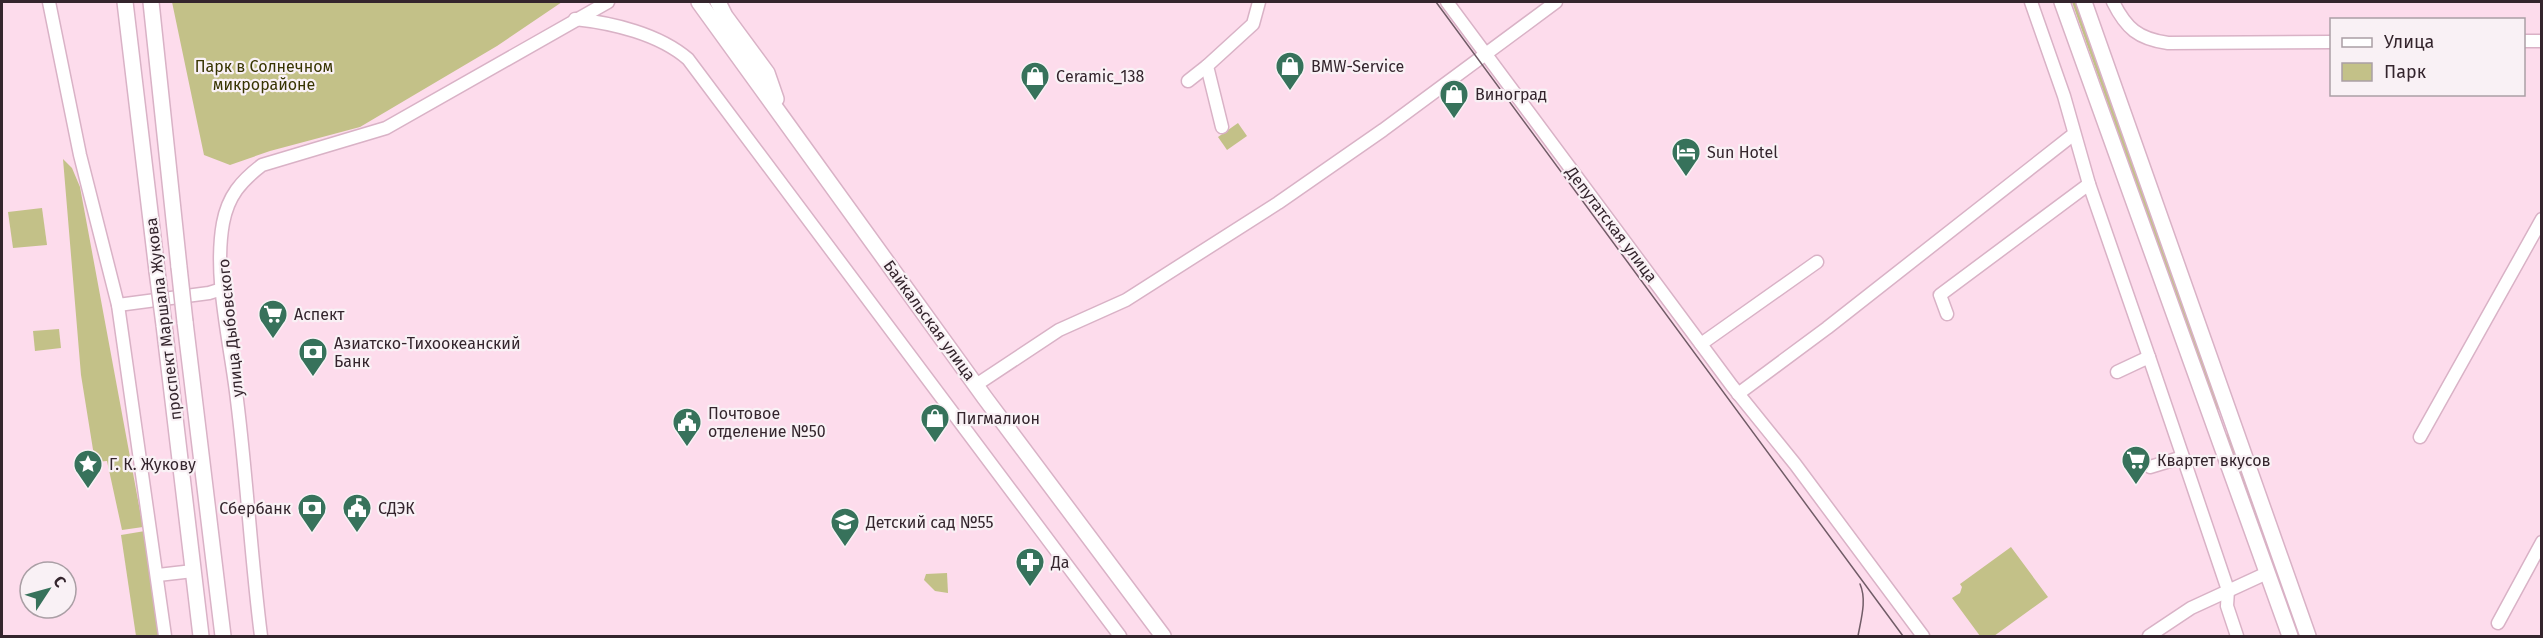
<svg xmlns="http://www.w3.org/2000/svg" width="2543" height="638" viewBox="0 0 2543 638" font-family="'Fira Sans',sans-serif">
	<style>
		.green { fill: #c3c188 }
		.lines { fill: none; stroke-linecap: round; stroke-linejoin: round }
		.minor-casing { stroke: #d9b2c6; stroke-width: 15 }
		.major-casing { stroke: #d9b2c6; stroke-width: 18 }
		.minor { stroke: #fff; stroke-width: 12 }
		.major { stroke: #fff; stroke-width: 15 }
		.tram { stroke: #715c67; stroke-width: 1.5 }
		.major-bridge-casing { stroke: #d9b2c6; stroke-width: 18; stroke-linecap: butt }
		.major-bridge { stroke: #fff; stroke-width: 15 }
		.labels { text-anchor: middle; stroke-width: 4.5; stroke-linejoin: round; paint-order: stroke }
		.park-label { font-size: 16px; fill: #373401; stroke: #f9f1f5 }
		.poi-label { font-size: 16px; fill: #34252d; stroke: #f9f1f5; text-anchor: start }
		.street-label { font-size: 16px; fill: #34252d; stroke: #f9f1f5 }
	</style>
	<rect width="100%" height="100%" fill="#fddcec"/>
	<!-- green -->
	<g class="green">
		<path d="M172 2H562L497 46 360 127 270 151 230 165 204 155Z"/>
		<path d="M2072 2H2077L2221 410 2215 409Z"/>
		<path d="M1238 123 1247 136 1227 150 1218 137Z"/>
		<path d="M63 159 72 168 80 187 143 527 122 530 107 461 95 462 81 375Z"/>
		<path d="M42 208 47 245 13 248 8 212Z"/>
		<path d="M59 329 61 348 35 351 33 331Z"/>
		<path d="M2232 433 2300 636H2294L2223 436Z"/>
		<path d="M145 531 160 636H136L121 535Z"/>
		<path d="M2011 547 2048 597 1994 636H1980L1952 598 1960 593 1962 587 1960 584Z"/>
		<path d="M947 573 948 593 935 591 924 580 926 574Z"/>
	</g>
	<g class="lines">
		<!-- minor casing -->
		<g class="minor-casing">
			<g id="minor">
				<path d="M49 2 80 155 118 305 165 636"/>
				<path d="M1447 2 1732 386 1795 464 1923 636"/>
				<path d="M2113 2C2126 28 2138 39 2168 43L2332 42"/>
				<path d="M575 19C613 23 659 34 688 59L1120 636"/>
				<path d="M2524 41H2542"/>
				<path d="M1188 81 1207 66"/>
				<path d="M1222 127 1207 66 1253 24 1259 2"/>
				<path d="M2089 184 2149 357"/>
				<path d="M118 305 209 293 222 289"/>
				<path d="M1947 314 1940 295 2089 184 2064 96 2031 2"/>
				<path d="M1701 344 1817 262"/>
				<path d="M2117 372 2149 357 2183 457"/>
				<path d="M976 385 1059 330 1126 300 1278 203 1383 130 1556 2"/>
				<path d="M1738 394 1827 328 2074 134"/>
				<path d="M2420 437 2542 219"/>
				<path d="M2150 467 2183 457 2228 590 2227 606 2237 636"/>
				<path d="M158 575 193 571"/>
				<path d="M2498 623 2542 542"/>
				<path d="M261 636C251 558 247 479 237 400 231 345 213 278 223 223 228 196 241 181 262 165L386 128 608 2"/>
				<path d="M2149 636 2191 608 2267 573"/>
			</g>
		</g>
		<!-- major casing -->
		<g class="major-casing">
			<g id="major">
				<path d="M125 2 157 271"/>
				<path d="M151 2 179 267"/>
				<path d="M699 2 985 398 1163 636"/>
				<path d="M718 2 725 16 767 73 776 99"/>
				<path d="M2062 2 2290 636"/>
				<path d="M2084 2 2308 636"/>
				<path d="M185 322 223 636"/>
				<path d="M164 325 201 636"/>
			</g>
		</g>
		<!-- minor -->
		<use href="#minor" class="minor"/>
		<!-- major -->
		<use href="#major" class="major"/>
		<!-- tram -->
		<g class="tram">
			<path d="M1436 2 1903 636"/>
			<path d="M1858 636C1861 619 1867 600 1860 584"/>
		</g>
		<!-- major-bridge casing -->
		<g class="major-bridge-casing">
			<g id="major-bridge">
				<path d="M179 267 185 322"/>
				<path d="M157 271 164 325"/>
			</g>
		</g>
		<!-- major-bridge -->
		<use href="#major-bridge" class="major-bridge"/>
	</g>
	<!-- icons -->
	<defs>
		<g id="shop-pin" transform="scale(1.5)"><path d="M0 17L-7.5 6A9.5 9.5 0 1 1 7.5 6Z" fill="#37725b" stroke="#f9f1f5"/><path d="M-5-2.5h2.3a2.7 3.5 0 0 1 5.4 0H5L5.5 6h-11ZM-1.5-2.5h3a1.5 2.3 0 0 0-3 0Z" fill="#fff"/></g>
		<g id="hotel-pin" transform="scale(1.5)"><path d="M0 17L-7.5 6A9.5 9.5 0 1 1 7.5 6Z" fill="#37725b" stroke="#f9f1f5"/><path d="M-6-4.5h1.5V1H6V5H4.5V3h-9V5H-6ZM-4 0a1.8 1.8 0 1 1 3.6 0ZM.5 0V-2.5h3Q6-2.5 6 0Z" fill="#fff"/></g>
		<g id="supermarket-pin" transform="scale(1.5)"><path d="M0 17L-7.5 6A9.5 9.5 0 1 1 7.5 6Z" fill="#37725b" stroke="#f9f1f5"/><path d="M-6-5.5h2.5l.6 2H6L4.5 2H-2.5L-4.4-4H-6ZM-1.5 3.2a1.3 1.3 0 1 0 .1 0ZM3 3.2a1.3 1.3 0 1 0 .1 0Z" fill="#fff"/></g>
		<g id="bank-pin" transform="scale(1.5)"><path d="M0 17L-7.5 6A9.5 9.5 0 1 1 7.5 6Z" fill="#37725b" stroke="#f9f1f5"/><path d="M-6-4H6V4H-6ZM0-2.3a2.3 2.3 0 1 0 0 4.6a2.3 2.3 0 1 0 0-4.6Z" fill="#fff"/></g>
		<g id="civic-pin" transform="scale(1.5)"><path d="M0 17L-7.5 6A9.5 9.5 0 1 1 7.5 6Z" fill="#37725b" stroke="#f9f1f5"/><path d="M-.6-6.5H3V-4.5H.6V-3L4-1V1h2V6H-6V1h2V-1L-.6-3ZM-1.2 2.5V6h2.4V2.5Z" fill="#fff"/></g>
		<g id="sight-pin" transform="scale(1.5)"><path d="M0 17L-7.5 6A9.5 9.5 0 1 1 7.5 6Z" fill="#37725b" stroke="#f9f1f5"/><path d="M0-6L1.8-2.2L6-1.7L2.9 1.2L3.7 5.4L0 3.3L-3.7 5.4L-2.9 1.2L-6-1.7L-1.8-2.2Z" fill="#fff"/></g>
		<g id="school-pin" transform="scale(1.5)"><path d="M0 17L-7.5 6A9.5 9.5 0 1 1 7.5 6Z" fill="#37725b" stroke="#f9f1f5"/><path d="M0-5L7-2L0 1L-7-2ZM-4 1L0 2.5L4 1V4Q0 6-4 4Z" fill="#fff"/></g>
		<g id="pharmacy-pin" transform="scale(1.5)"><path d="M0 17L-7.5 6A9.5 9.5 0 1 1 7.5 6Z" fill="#37725b" stroke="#f9f1f5"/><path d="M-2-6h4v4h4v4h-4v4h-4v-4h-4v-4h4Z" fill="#fff"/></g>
	</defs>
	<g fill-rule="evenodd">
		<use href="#shop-pin" x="1290" y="66"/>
		<use href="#shop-pin" x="1035" y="76"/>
		<use href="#shop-pin" x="1454" y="94"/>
		<use href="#hotel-pin" x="1686" y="152"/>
		<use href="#supermarket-pin" x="273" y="314"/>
		<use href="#bank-pin" x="313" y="352"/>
		<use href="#shop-pin" x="935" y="418"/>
		<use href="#civic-pin" x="687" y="422"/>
		<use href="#supermarket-pin" x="2136" y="460"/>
		<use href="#sight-pin" x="88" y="464"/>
		<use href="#bank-pin" x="312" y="508"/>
		<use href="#civic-pin" x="357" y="508"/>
		<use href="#school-pin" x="845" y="522"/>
		<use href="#pharmacy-pin" x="1030" y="562"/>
	</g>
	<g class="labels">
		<!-- park labels -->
		<g class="park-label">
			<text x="264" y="72">Парк в Солнечном<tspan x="264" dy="18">микрорайоне</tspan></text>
		</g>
		<!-- poi labels -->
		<g class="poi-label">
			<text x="1311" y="72">BMW-Service</text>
			<text x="1056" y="82">Сeramic_138</text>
			<text x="1475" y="100">Виноград</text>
			<text x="1707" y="158">Sun Hotel</text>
			<text x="294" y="320">Аспект</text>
			<text x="334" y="349">Азиатско-Тихоокеанский<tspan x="334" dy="18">Банк</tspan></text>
			<text x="708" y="419">Почтовое<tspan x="708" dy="18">отделение №50</tspan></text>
			<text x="956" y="424">Пигмалион</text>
			<text x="2157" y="466">Квартет вкусов</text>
			<text x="109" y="470">Г. К. Жукову</text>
			<text x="291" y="514" text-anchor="end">Сбербанк</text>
			<text x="378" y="514">СДЭК</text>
			<text x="866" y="528">Детский сад №55</text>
			<text x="1051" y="568">Да</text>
		</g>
		<!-- street labels -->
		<g class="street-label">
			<text transform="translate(1612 224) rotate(53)" y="6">Депутатская улица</text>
			<text transform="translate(163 319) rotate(-97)" y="6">проспект Маршала Жукова</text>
			<text transform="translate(930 320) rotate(54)" y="6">Байкальская улица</text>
			<text transform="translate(230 328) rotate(-96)" y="6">улица Дыбовского</text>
		</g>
	</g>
	<!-- border -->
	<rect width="2543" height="638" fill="none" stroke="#34252d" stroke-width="6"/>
	<!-- legend -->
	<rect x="2330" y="18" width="195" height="78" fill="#f9f1f5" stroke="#aa9fa5" stroke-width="1.5"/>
	<rect x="2342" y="38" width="30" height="9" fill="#ffffff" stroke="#aa9fa5" stroke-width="1.5"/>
	<text x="2384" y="48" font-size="18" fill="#34252d">Улица</text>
	<rect x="2342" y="63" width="30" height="18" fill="#c3c188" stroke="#aa9fa5" stroke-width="1.5"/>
	<text x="2384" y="78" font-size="18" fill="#34252d">Парк</text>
	<!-- north arrow -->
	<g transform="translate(48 590) rotate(54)"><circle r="28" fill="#f9f1f5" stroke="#aa9fa5" stroke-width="1.5"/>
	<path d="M0-4.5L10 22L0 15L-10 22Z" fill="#37725b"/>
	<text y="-9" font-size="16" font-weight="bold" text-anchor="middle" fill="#34252d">С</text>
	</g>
</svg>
